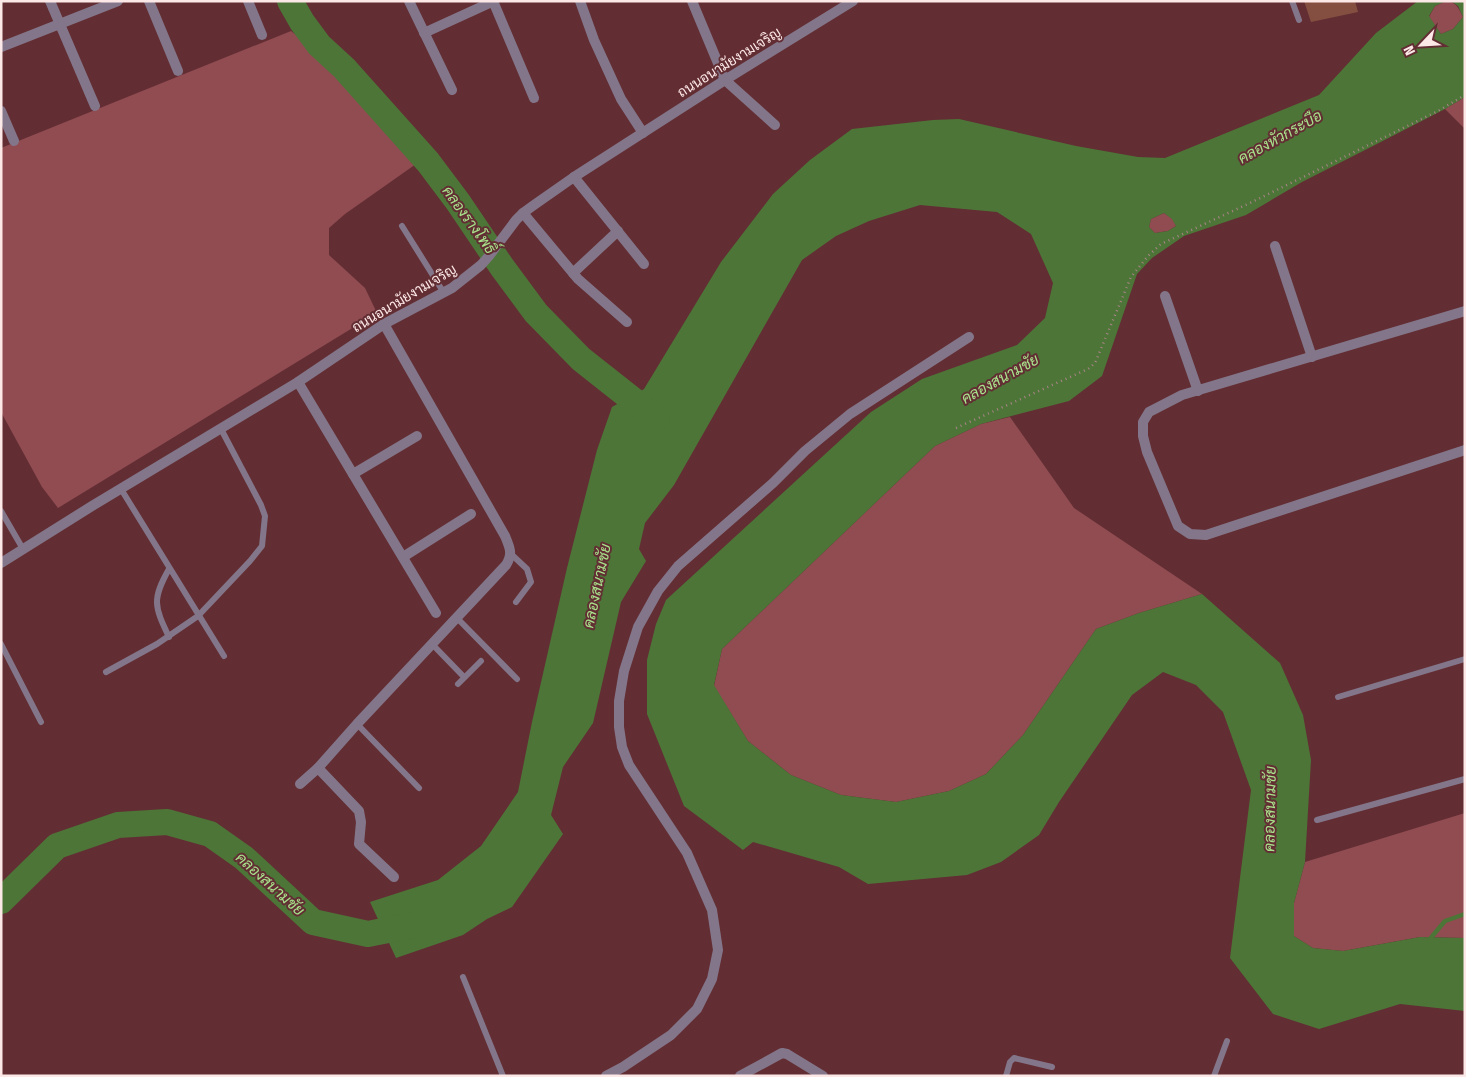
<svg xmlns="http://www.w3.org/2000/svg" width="1466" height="1077" viewBox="0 0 1466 1077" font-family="'Fira Sans Condensed',Sarabun,sans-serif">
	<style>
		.green { fill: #904c51 }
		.water { fill: #4d7538; fill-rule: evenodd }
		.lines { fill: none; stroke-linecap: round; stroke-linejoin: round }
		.stream { stroke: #4d7538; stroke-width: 4.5 }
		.river { stroke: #4d7538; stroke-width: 26 }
		.building { fill: #844f41 }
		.path { stroke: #aa8487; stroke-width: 2.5; stroke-dasharray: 1 4; stroke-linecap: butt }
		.service { stroke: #84768a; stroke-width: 6 }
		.minor { stroke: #84768a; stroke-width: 10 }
		.tertiary { stroke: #84768a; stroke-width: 10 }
		.labels { text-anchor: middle; stroke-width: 4; stroke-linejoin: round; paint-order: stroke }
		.street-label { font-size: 14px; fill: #fde8e8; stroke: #622e33 }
		.water-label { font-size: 15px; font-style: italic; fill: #a8e38c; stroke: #622e33 }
	</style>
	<rect width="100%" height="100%" fill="#622e33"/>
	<!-- green -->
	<g class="green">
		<path d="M1446 1C1456 1 1459 9 1463 17L1453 29 1441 34 1429 17 1435 6Z"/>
		<path d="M291 31 322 55 408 149 416 164 345 214 329 228V255L365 288 377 313 58 508 42 487 1 412V148Z"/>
		<path d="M1465 97V129L1445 109Z"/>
		<path d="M1164 213 1173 219 1176 226 1168 231 1155 233 1149 227 1151 219Z"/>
		<path d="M1010 417 1074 508 1202 594 1139 613 1096 629 1023 735 986 774 949 791 896 802 841 795 791 775 748 741 714 686 722 649 935 446 981 424Z"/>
		<path d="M1465 813V938L1420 937 1343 951 1313 948 1294 936V903L1305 862Z"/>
	</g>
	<!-- water -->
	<path class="water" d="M1418 1H1446L1435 6 1429 16 1441 34 1453 29 1463 17 1458 6 1451 1H1465V97L1445 109 1371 147 1302 182 1246 215 1184 236 1152 258 1137 274 1102 376 1069 401 981 424 935 446 722 649 714 685 748 741 791 775 841 795 896 802 949 791 986 774 1023 735 1096 629 1139 613 1202 594 1280 663 1303 715 1311 760 1305 862 1294 903V936L1313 948 1343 951 1420 937 1465 938V1011L1400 1004 1319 1029 1273 1014 1230 958 1251 790 1223 712 1196 685 1163 672 1132 695 1059 802 1039 835 1001 862 967 875 868 884 839 867 753 842 743 850 684 806 647 714V660L656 624 666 600 871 412 922 379 1017 345 1045 318 1053 283 1031 234 997 212 920 205 869 221 836 236 802 260 674 485 645 523 639 549 646 561 621 602 593 723 563 767 551 815 563 834 512 907 487 919 463 935 396 958 370 902 438 880 481 846 518 792 532 722 567 568 597 450 612 407 644 389 721 262 773 194 810 160 852 129 933 120 959 119 1076 146 1138 157 1165 158 1319 95 1376 33ZM1164 213 1172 219 1176 226 1168 231 1155 233 1149 227 1151 219Z"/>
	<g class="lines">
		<!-- stream -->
		<path class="stream" d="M1429 940 1445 921 1465 914"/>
		<!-- river -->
		<g class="river">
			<path d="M290 1 302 22 319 45 344 68 428 162 458 202 502 267 536 313 581 359 657 419"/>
			<path d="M1 901 57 846 118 825 167 822 210 834 244 858 313 922 368 934 418 924"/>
		</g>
	</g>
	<!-- building -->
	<path class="building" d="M1304 1H1355L1358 12 1311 22Z"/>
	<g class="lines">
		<!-- path -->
		<path class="path" d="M956 428 1088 369 1095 363 1131 277 1148 256 1161 244 1250 203 1438 111 1465 95"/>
		<!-- service -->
		<g class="service">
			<path d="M1292 1 1299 20"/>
			<path d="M402 226 444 293"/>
			<path d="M121 489 224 656"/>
			<path d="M1 511 23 549"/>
			<path d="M511 554 527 569 531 582 516 602"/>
			<path d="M457 618 517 679"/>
			<path d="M169 637C154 606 152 599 169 569"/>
			<path d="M1 644 41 722"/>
			<path d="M432 644 464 677"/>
			<path d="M106 672 157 644 198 616 250 561 262 546 265 516 261 505 221 429"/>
			<path d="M458 684 481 661"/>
			<path d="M1338 697 1465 659"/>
			<path d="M357 724 419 788"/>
			<path d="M1317 820 1465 779"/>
			<path d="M463 977 503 1076"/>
			<path d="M1006 1076 1010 1062 1014 1058 1052 1067"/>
			<path d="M1214 1076 1227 1041"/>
		</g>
		<!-- minor -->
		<g class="minor">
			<path d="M50 1 95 106"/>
			<path d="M149 1 178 71"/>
			<path d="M248 1 262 35"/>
			<path d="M409 1 452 90"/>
			<path d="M493 1 534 98"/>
			<path d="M580 1 594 40 621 99 643 133"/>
			<path d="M692 1 725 80 775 125"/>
			<path d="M424 33 494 1"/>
			<path d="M1 47 118 1"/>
			<path d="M1 111 14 141"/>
			<path d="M574 177 644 264"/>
			<path d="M523 213 578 279 627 322"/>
			<path d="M1275 246 1312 357"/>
			<path d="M573 273 618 231"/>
			<path d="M1165 296 1198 391"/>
			<path d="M1465 311 1182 395 1149 412 1143 422V436L1147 452 1178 526 1190 534 1206 535 1465 450"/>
			<path d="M298 382 436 613"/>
			<path d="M353 474 417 436"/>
			<path d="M403 557 471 514"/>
			<path d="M318 768 359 811 361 822 359 844 394 877"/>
			<path d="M300 784 318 768 357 724 506 565C513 554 510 548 505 536L384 324"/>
			<path d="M606 1076 623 1067 671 1035 697 1009 712 979 718 950 712 910 687 853 629 765 622 747 619 727V701L624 671 638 627 658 591 678 566 773 483 805 451 850 414 969 337"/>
			<path d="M740 1076 782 1053 787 1054 823 1076"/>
		</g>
		<!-- tertiary -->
		<path class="tertiary" d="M1 563 92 506 298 382 384 324 452 288 481 265 489 256 516 220 523 213 534 205 574 177 725 80 853 1"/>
	</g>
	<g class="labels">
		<!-- street labels -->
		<g class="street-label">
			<text transform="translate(729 62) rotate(-32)" y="5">ถนนอนามัยงามเจริญ</text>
			<text transform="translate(404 298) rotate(-31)" y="5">ถนนอนามัยงามเจริญ</text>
		</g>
		<!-- water labels -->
		<g class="water-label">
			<text transform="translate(1280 137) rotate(-29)" y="5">คลองหัวกระบือ</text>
			<text transform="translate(469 220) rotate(54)" y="5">คลองรางโพธิ์</text>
			<text transform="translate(1000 379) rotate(-29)" y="5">คลองสนามชัย</text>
			<text transform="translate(597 586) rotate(-78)" y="5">คลองสนามชัย</text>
			<text transform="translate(1270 809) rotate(-89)" y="5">คลองสนามชัย</text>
			<text transform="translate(270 884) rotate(42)" y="5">คลองสนามชัย</text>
		</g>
	</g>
	<!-- border -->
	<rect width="1466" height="1077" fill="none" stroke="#fde8e8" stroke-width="5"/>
	<!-- north arrow -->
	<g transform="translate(1421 45) rotate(245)" stroke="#622e33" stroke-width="4" paint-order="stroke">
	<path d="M0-4L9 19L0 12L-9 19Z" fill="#fde8e8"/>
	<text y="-8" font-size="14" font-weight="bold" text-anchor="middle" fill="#fde8e8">N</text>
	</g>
</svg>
